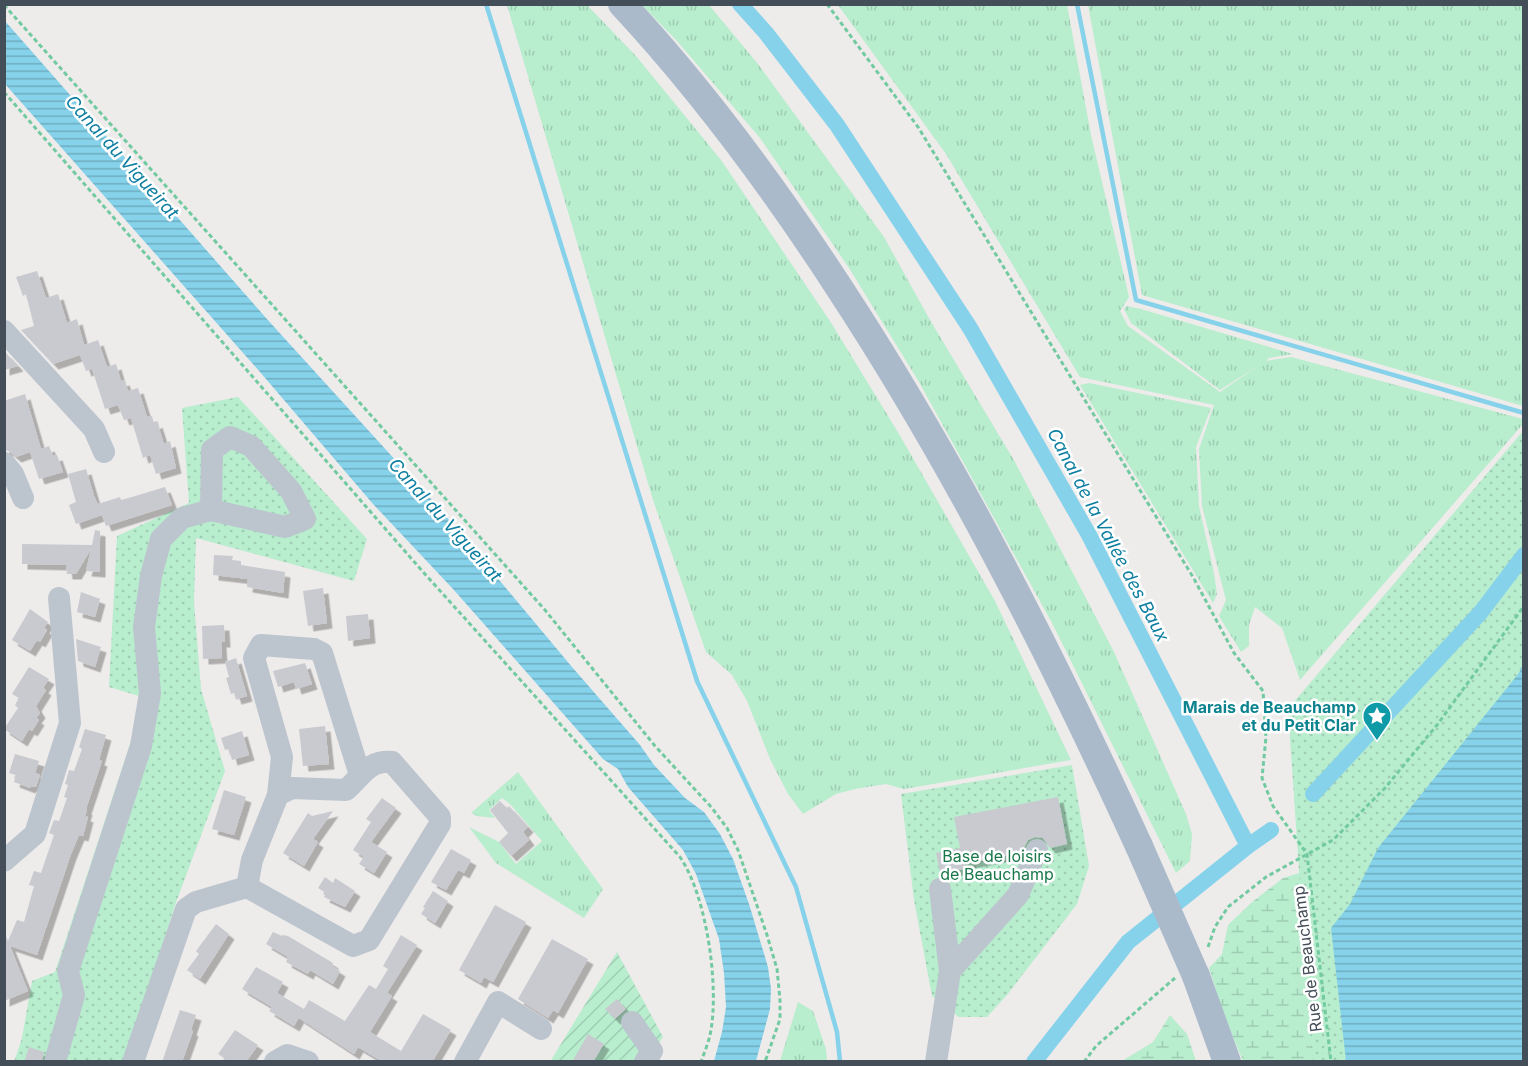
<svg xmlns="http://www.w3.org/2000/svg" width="1528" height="1066" viewBox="0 0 1528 1066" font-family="Inter,sans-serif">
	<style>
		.grass { fill: url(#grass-tufts) }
		.wetland { fill: url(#wetland-marsh) }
		.park { fill: url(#park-dots) }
		.garden { fill: url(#garden-furrows) }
		.water { fill: url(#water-rules) }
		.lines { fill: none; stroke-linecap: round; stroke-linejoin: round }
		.stream { stroke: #86d2ea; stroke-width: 4.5 }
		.canal { stroke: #86d2ea; stroke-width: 16 }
		.building { fill: #c8cad0; filter: url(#shadow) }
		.path { stroke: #71caa0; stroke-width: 3; stroke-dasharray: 4.5 3; stroke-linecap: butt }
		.minor { stroke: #bcc5ce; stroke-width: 22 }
		.major { stroke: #abbacb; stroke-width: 28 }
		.major-bridge { stroke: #abbacb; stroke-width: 28 }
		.labels { text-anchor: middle; stroke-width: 5; stroke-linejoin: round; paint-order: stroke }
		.culture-label { font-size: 16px; font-weight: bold; fill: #0d838f; stroke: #fff; text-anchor: end }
		.park-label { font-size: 16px; fill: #177749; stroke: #fff }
		.street-label { font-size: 16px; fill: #444e58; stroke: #fff }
		.water-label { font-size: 18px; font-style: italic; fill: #0e7fa1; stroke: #fff }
	</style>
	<defs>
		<pattern id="grass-tufts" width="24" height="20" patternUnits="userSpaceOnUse" patternTransform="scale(1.5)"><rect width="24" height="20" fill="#b8edce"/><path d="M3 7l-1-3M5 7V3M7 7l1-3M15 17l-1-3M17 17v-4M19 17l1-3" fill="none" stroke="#9fcdb3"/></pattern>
		<pattern id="wetland-marsh" width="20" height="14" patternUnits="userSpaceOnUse" patternTransform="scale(1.5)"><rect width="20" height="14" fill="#b8edce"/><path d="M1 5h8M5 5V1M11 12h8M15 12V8" fill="none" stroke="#9fcdb3"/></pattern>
		<pattern id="park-dots" width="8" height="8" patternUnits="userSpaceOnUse" patternTransform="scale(1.5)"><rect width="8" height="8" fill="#b8edce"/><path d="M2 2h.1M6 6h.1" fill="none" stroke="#9fcdb3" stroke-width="1.8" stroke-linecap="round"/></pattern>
		<pattern id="garden-furrows" width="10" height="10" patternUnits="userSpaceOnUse" patternTransform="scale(1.5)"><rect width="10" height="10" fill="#b8edce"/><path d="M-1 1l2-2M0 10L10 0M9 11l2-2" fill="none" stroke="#9fcdb3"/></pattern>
		<pattern id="water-rules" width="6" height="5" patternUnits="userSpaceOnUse" patternTransform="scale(1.5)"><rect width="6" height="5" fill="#86d2ea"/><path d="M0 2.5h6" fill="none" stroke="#6fadc0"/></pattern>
		<filter id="shadow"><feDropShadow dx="5.5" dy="5.5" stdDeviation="0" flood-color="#0004"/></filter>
	</defs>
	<rect width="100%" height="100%" fill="#eeebeb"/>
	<!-- grass -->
	<g class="grass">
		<path d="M507 5H587L636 56 721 160 830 321 899 434 995 601 1071 760 904 789 886 784 855 789 836 794 803 814 788 794 770 759 747 701 732 675 706 652 653 500Z"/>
		<path d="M642 5H709L758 64 884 237 930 320 1015 462 1114 652 1186 814 1192 834 1190 861 1176 873 1052 623 919 382 849 268 760 138 677 41Z"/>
		<path d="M838 5H1067L1091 135 1129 297 1120 311 1128 326 1220 392 1258 366 1220 390 1131 323 1124 309 1126 306 1141 309 1293 354 1269 358 1266 361 1291 357 1523 419V424L1300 680 1282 628 1255 607 1249 625V646L1241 652 1219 616 1226 600 1202 506 1199 449 1214 405 1080 377 946 154Z"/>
		<path d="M1088 5H1523V406L1142 295Z"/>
		<path d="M1089 383 1211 408 1196 447 1199 506 1214 573 1217 594 1213 603 1080 385Z"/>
		<path d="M518 772 603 889 584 918 496 863 469 827 499 842 516 864 542 841 510 804 502 798 489 810 495 818 477 816 471 813Z"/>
		<path d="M798 1002 813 1011 826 1049 827 1061H780Z"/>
	</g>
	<!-- wetland -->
	<g class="wetland">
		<path d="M1523 431 1346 1061H1243L1224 1016 1209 968 1222 954 1228 925 1251 903 1283 878 1331 863Z"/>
		<path d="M1170 1015 1187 1034 1196 1061H1122L1153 1042Z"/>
	</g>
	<!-- park -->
	<g class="park">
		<path d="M238 397 367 539 354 581 196 538 194 602 201 689 225 771 175 905 126 1061 14 1062 22 1038 32 981 55 972 134 732 139 696 109 687 117 536 189 503 182 408Z"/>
		<path d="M1523 431V1061H1312L1288 709Z"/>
		<path d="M1072 765 1089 866 1077 904 1007 995 987 1017H959L932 996 914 900 901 794Z"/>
	</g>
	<!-- garden -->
	<path class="garden" d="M617 952 663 1037 647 1061 550 1062Z"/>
	<!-- water -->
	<g class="water">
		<path d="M5 21 266 318 439 508 572 667 640 745 654 765 685 798 704 812 720 834 733 859 749 904 768 967 771 989 770 1009 756 1061H714L722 1032 726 1007 724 973 719 939 696 874 683 850 628 787 618 769 603 759 453 589 373 504 260 372 5 84Z"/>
		<path d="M1523 664V1061H1346L1331 928 1350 904 1378 848 1519 673Z"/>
	</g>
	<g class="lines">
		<!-- stream -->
		<g class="stream">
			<path d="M486 4 697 681 796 887 837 1032 840 1062"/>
			<path d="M1077 4 1136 300 1524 413"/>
		</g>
		<!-- canal -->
		<g class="canal">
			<path d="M740 4 766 33 837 125 970 328 1089 535 1248 846 1128 942 1034 1062"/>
			<path d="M1313 794 1481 612 1524 555"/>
			<path d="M1248 846 1271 830"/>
		</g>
	</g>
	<!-- building -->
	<g class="building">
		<path d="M37 271 46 298 58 294 67 323 77 319 84 345 98 340 107 367 116 364 121 381 124 380 128 391 138 388 147 417 152 416 154 424 157 422 164 444 170 441 176 468 156 474 150 455 143 458 131 418 124 420 118 405 105 409 92 369 86 371 80 355 53 364 21 330 34 326 26 294 23 296 16 277Z"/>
		<path d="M6 353 18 366 4 370V354Z"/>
		<path d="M25 394 41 449 49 446 53 456 57 455 63 472 39 479 30 452 16 457 9 451 4 450V401Z"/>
		<path d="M86 469 94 496 99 507 98 504 120 497 121 500 132 497 165 487 172 505 106 526 102 515 76 524 69 505 76 502 68 474Z"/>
		<path d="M95 530 100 531V572L86 571 91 549 76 574H67L66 565 22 564V544L92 545Z"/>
		<path d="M214 555 233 556 232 560 241 561V565L285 572 283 593 247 587 248 579 213 575Z"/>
		<path d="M323 588 327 623 308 626 303 591Z"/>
		<path d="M81 592 100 599 95 617 77 612Z"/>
		<path d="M30 609 48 622 44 628 47 630 40 642 37 640 30 651 12 640Z"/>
		<path d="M368 614 370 638 348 641 346 616Z"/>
		<path d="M224 625 225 642H221L222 658 203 659 202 626Z"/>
		<path d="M76 639 101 647 95 667 78 661Z"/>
		<path d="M236 658 247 696 236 699 234 693 231 694 226 678 229 677 225 662Z"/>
		<path d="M305 663 312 684 296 689 294 682 278 687 273 671Z"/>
		<path d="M29 667 49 679 43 688 46 690 36 706 40 713 36 718 39 720 32 731 29 729 22 741 4 729 18 708 15 705 19 698 12 694Z"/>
		<path d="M325 726 329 764 303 766 299 729Z"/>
		<path d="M85 729 106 735 99 760 102 761 86 809 87 810 85 816 88 817 83 836 79 835 71 854 37 955 10 946 28 991 4 1001 5 934 8 941 17 920 24 922 34 886 29 885 34 871 41 873 45 861 54 835 49 833 54 820 59 821 67 798 64 797 68 785 65 784 69 770 74 771 82 749 79 747Z"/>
		<path d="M242 731 249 755 232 760 229 749 225 750 221 738Z"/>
		<path d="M15 754 39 761 35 773 40 775 36 787 31 786 30 788 14 782 16 775 9 773Z"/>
		<path d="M224 790 246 797 234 835 212 829Z"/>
		<path d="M1058 797 1067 844 1050 848 1043 838 1035 837 1028 840 1021 853 964 864 965 869 940 873 936 853 960 848 954 817Z"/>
		<path d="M382 798 396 808 371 842 387 852 374 873 359 864 364 857 353 850 371 822 366 819Z"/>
		<path d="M500 801 507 808 509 806 528 827 523 832 529 840 511 856 499 842 508 833 490 810Z"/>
		<path d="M333 811 313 839 318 842 304 866 283 853 308 813 312 816Z"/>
		<path d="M451 849 471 860 464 873 458 870 446 890 431 882Z"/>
		<path d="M325 877 333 883 335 878 355 891 345 907 324 897 326 893 318 888Z"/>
		<path d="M433 891 448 901 435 923 421 914 425 908 423 907Z"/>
		<path d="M495 905 526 922 493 982 484 977 481 983 459 970Z"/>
		<path d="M216 924 229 934 200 979 187 970 199 954 196 951Z"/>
		<path d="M273 932 282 936 283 935 288 936 333 963 332 966 340 971 333 984 310 970 308 974 286 962 288 957 266 944Z"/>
		<path d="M401 935 417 945 387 993 392 996 370 1032 401 1051 423 1014 451 1030 432 1062H383L358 1047 354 1054 299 1018 303 1010 294 1026 269 1011 272 1007 242 989 256 967 283 982 277 993 304 1009 309 1000 345 1021 369 985 376 989 388 969 383 966Z"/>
		<path d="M552 939 588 959 558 1013 553 1010 548 1018 518 999Z"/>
		<path d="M617 999 626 1009 615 1019 605 1009Z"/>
		<path d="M180 1010 196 1015 191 1030 193 1031 182 1062H162Z"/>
		<path d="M235 1030 258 1045 246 1062H230L218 1054Z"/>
		<path d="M588 1034 604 1044 593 1062H572Z"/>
		<path d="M29 1047 44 1052 42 1062H24Z"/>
	</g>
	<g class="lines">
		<!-- path -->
		<g class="path">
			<path d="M827 4 918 127 1193 577 1234 653 1263 691 1266 737 1262 778 1273 806 1307 854 1331 1062"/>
			<path d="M4 5 545 610 655 746 712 808 727 828 738 850 767 935 777 969 780 1000V1019L765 1062"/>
			<path d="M4 92 424 573 680 857C707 896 720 989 710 1035 708 1044 704 1053 701 1062"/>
			<path d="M1208 947 1215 927 1228 907 1266 877 1333 840 1385 788 1437 725 1524 606"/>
			<path d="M1084 1062 1096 1046 1175 978"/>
		</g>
		<!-- minor -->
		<g class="minor">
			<path d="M4 331 94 429 104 452"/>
			<path d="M4 463 13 474 23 498"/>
			<path d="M278 795 282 757 254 658 261 645 314 649 322 653 360 775"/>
			<path d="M4 861 35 834 70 723 59 598"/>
			<path d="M950 971 1018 895 1037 850"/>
			<path d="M632 1022 652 1051 645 1062"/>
			<path d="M55 1062 74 995 68 971 141 746 150 693 144 627 151 576 161 539 182 518 211 510 285 527 305 519 291 491 251 446 230 437 212 450 211 510"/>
			<path d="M133 1062 186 909 196 902 247 887 353 946 369 940 440 824V817L392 762C368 760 362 776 346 790L292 788 278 795 252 860 247 887"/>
			<path d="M275 1062 287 1055 308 1062"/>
			<path d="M465 1062 498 1002 541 1029"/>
			<path d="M936 1062 950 971 940 889"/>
		</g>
		<!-- major -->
		<g class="major">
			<path d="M622 4C704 92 775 189 840 289 956 466 1051 654 1139 846"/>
			<path d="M1196 976 1227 1062"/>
		</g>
		<!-- major-bridge -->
		<path class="major-bridge" d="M1139 846 1196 976"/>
	</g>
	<!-- icons -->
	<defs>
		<g id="sight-pin" transform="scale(1.5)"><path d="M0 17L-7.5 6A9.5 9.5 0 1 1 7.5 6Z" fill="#0f9aa8" stroke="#fff"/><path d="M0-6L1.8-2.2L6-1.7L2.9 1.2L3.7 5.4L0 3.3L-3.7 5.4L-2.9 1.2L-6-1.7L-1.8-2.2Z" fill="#fff"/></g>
	</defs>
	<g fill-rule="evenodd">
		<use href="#sight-pin" x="1377" y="716"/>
	</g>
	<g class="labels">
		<!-- culture labels -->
		<g class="culture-label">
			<text x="1356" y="713">Marais de Beauchamp<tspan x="1356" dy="18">et du Petit Clar</tspan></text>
		</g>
		<!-- park labels -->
		<g class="park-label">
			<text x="997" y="862">Base de loisirs<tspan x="997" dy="18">de Beauchamp</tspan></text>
		</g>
		<!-- street labels -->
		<g class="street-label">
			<text transform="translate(1307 959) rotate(-97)" y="6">Rue de Beauchamp</text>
		</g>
		<!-- water labels -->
		<g class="water-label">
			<text transform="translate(122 157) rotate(48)" y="6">Canal du Vigueirat</text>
			<text transform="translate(445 520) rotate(48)" y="6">Canal du Vigueirat</text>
			<text transform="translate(1108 535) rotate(62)" y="6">Canal de la Vallée des Baux</text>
		</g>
	</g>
	<!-- border -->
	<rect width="1528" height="1066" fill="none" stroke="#444e58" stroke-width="12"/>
</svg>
